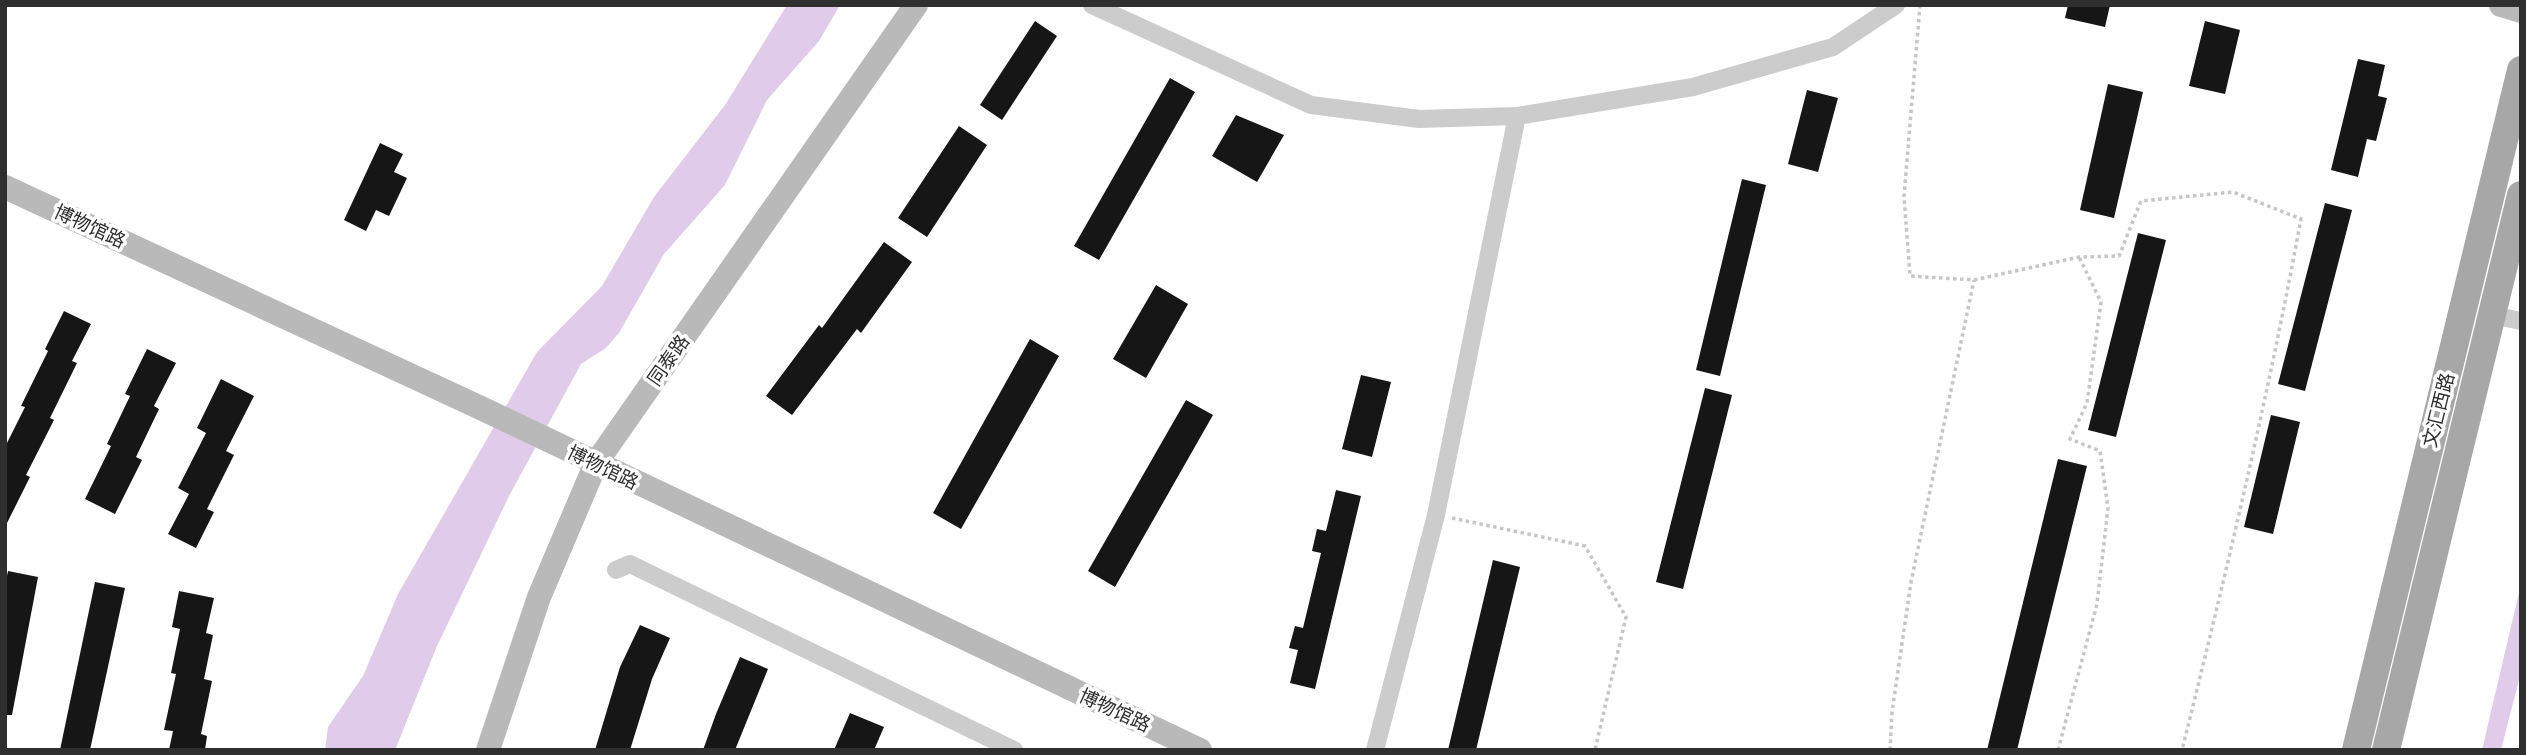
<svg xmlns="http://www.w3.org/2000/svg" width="2526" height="755" viewBox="0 0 2526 755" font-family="Signika,'Noto Sans SC',sans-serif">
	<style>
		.water { fill: #e0cbeb }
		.building { fill: #161616 }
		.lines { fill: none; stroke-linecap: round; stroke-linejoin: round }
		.path { stroke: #c6c6c6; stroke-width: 3.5; stroke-dasharray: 3.5 3.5; stroke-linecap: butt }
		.street { stroke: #ccc; stroke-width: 18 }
		.secondary { stroke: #b9b9b9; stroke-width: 24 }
		.primary { stroke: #a7a7a7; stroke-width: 28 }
		.labels { text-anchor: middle; stroke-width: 7; stroke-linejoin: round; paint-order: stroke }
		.street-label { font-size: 19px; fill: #2f2f2f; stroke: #fff }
	</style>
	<rect width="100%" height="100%" fill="#fff"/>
	<!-- water -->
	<g class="water">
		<path d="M787 5H840L819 41 767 100 725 185 664 254 619 333 606 348 581 364 509 496 437 646 395 750H325L328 727 363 676 398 594 537 352 602 286 654 197 725 105Z"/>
		<path d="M2521 584V672L2501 750H2482Z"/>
	</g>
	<!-- building -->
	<g class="building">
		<path d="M2068 5H2110L2105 27 2065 18Z"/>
		<path d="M1035 21 1057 36 1002 120 980 105Z"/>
		<path d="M2205 21 2240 30 2225 94 2189 86Z"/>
		<path d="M2358 59 2385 65 2378 96 2387 98 2376 141 2367 139 2358 177 2331 170Z"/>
		<path d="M1170 78 1195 92 1099 260 1074 246Z"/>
		<path d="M2108 84 2143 92 2114 218 2080 210Z"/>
		<path d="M1807 90 1838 98 1818 172 1788 164Z"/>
		<path d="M1236 115 1284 135 1257 182 1212 156Z"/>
		<path d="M959 126 987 145 927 237 898 218Z"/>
		<path d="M380 143 403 154 394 172 407 178 389 216 376 210 366 231 344 220Z"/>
		<path d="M1742 179 1766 185 1720 376 1696 370Z"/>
		<path d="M2325 203 2352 210 2305 391 2278 384Z"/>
		<path d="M2138 233 2166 240 2116 437 2088 430Z"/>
		<path d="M884 242 912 262 861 333 857 329 792 415 766 396 819 325 822 328Z"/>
		<path d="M1156 285 1188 304 1146 378 1113 359Z"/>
		<path d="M64 311 91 324 72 361 77 363 50 418 54 420 26 475 30 477 5 527V447L25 407 21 406 48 351 45 349Z"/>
		<path d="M1030 339 1059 356 961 529 933 513Z"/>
		<path d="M147 349 176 363 154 406 159 409 136 457 142 460 115 514 85 499 111 446 107 444 130 396 125 394Z"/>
		<path d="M1361 375 1391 382 1372 457 1342 449Z"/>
		<path d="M221 379 254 396 226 451 234 455 207 509 214 512 196 548 168 534 189 494 178 488 206 433 197 428Z"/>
		<path d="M1705 388 1732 395 1683 589 1656 582Z"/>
		<path d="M1186 400 1213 415 1115 587 1088 571Z"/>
		<path d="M2271 415 2300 422 2273 534 2244 527Z"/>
		<path d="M2058 459 2087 466 2017 750H1987Z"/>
		<path d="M1336 490 1361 496 1315 689 1290 683 1298 650 1289 648 1295 626 1303 628 1321 553 1312 551 1317 529 1326 531Z"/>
		<path d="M1493 560 1520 567 1476 750H1448Z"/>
		<path d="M8 571 38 577 12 715H5V585Z"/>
		<path d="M95 582 125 588 90 750H60Z"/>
		<path d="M179 591 214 598 206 633 213 635 204 679 212 681 201 734 207 736 205 750H169L173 731 164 730 176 674 171 673 180 629 172 627Z"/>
		<path d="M640 625 670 638 652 679 630 750H595L620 667Z"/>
		<path d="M740 657 768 669 735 750H703L716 714Z"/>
		<path d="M850 713 884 727 874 750H834Z"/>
	</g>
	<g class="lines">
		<!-- path -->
		<g class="path">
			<path d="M1920 5 1904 196 1910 276 1974 280 2079 257 2119 256 2141 201 2233 192 2301 219C2268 397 2226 574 2182 750"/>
			<path d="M1452 518 1585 546 1626 617 1595 750"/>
			<path d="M1890 750 1892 712 1911 582 1974 280"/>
			<path d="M2058 750 2097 604 2108 508 2100 451 2070 439 2087 403 2101 302 2079 257"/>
		</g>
		<!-- street -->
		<g class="street">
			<path d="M1092 5 1311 105 1419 119 1517 116 1693 87 1833 47 1896 5"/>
			<path d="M2492 315 2521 321"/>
			<path d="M616 570 630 564 1014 750"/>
			<path d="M1375 750 1436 515 1517 116"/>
		</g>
		<!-- secondary -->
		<g class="secondary">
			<path d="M2501 5 2521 11"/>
			<path d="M5 187 483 409 1200 750"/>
			<path d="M488 750 539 597 596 463 916 5"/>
		</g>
		<!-- primary -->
		<g class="primary">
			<path d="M2356 750 2521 70"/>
			<path d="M2386 750 2521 195"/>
		</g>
	</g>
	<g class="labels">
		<!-- street labels -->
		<g class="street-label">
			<text transform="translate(90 226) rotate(25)" y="7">博物馆路</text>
			<text transform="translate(668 360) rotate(-55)" y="7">同泰路</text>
			<text transform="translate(2438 410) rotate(-76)" y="7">文汇西路</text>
			<text transform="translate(603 467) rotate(26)" y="7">博物馆路</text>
			<text transform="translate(1115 710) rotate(25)" y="7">博物馆路</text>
		</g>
	</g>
	<!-- border -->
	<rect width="2526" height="755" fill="none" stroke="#2f2f2f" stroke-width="14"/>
</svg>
